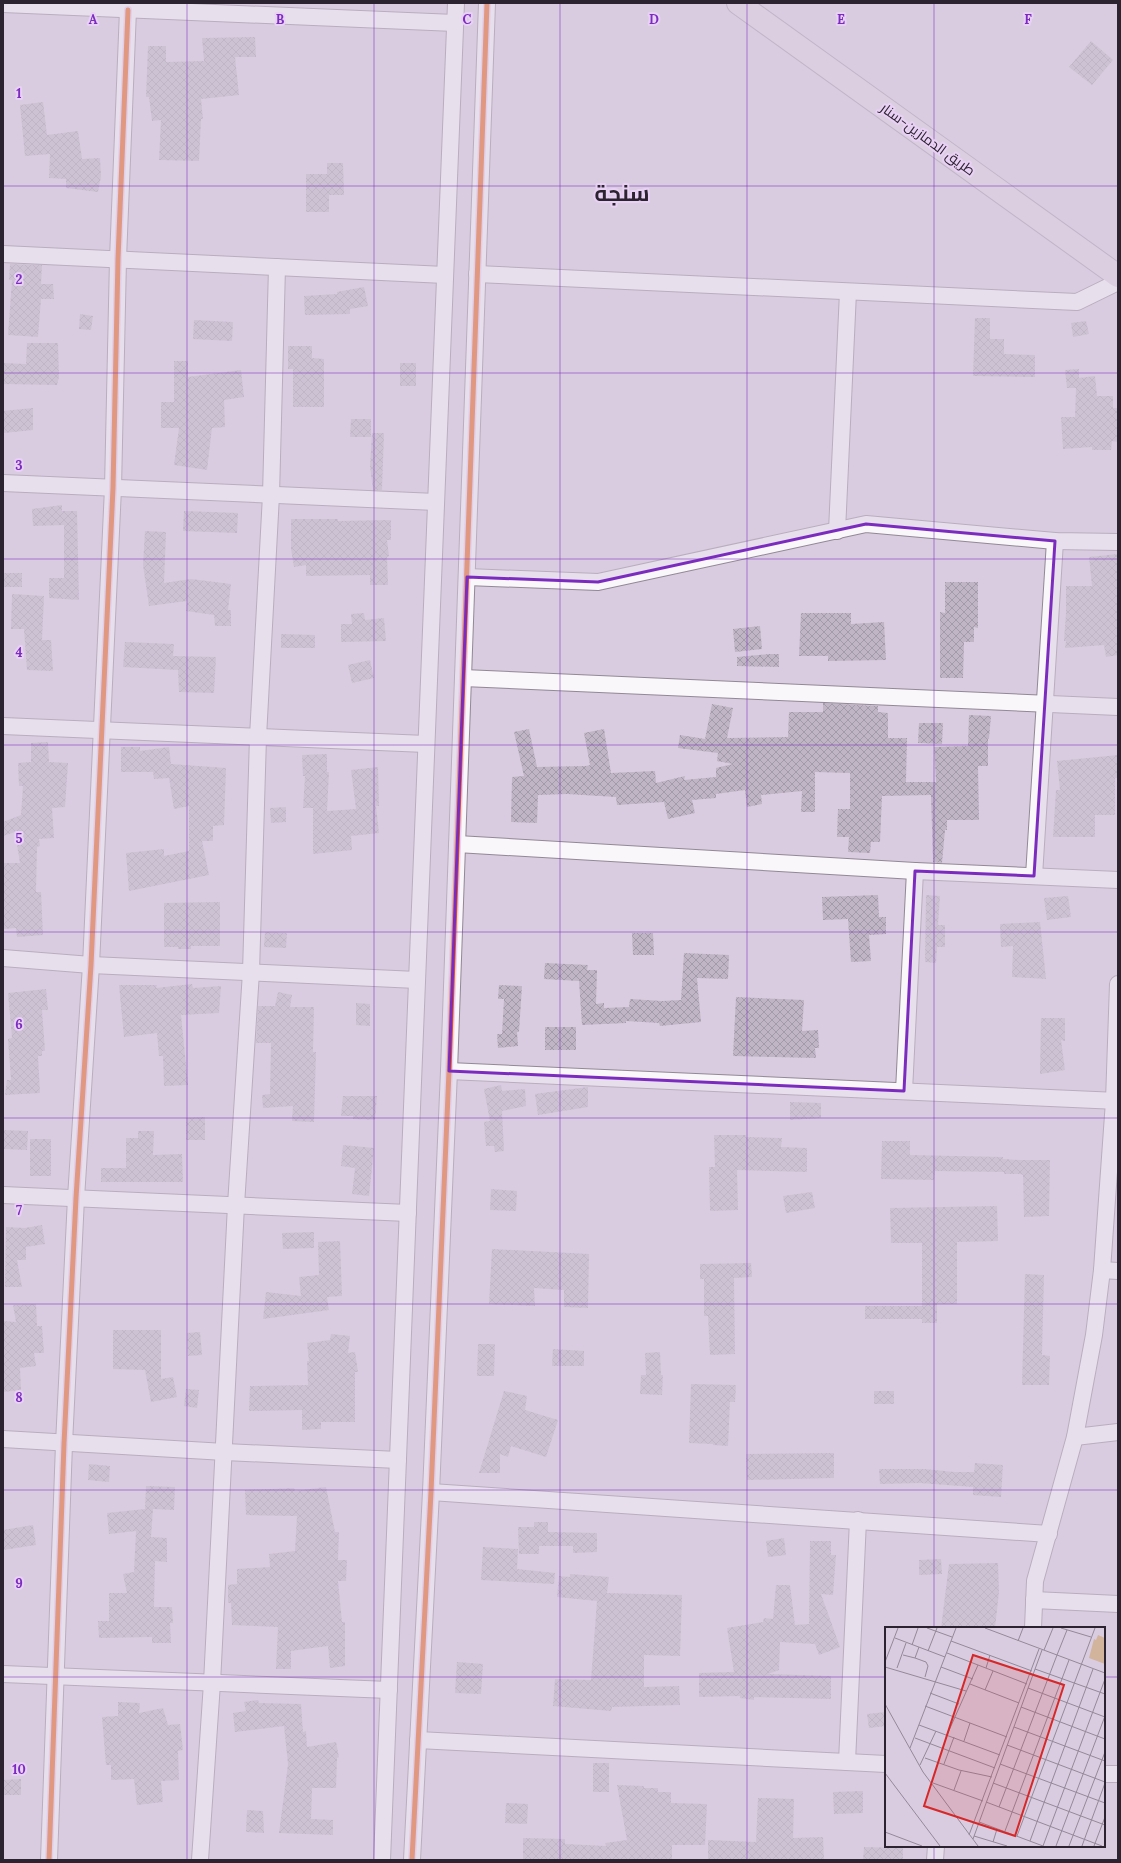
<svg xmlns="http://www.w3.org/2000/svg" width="1121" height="1863" viewBox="0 0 1121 1863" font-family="Lora,Cairo,serif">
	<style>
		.building { fill: url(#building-cross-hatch) }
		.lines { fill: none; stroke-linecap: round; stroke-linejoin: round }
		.street-casing { stroke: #928896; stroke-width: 18 }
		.highway-casing { stroke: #a596ad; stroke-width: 24 }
		.street { stroke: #f9f7fa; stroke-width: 16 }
		.highway { stroke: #dcd0e1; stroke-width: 22 }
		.cycleway-casing { stroke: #e9d1f5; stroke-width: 8 }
		.cycleway { stroke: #e8590c; stroke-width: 5 }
		.marked { fill: none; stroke: #7b2cbf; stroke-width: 3; stroke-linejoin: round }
		.grid { fill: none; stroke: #7b2cbf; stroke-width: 1; stroke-opacity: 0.55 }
		.labels { text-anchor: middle; stroke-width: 4; stroke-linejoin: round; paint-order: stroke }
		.street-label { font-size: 14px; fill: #2c2330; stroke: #e9d1f5 }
		.town-label { font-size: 22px; font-weight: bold; fill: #2c2330; stroke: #e9d1f5 }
		.inset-road { fill: none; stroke: #94889a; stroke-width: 1 }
		.view { fill: #d62828; fill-opacity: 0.15; stroke: #d62828; stroke-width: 2 }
		.inset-edge { fill: none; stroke: #2c2330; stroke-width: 2 }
		.grid-label { font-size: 13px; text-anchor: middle; font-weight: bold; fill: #7b2cbf; stroke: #e9d1f5; stroke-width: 4; stroke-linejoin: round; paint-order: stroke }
	</style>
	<defs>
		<pattern id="building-cross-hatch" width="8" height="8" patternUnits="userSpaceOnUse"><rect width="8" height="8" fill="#bfb5c5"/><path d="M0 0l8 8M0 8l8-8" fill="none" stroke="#a49baa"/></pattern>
	</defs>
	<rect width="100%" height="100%" fill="#d9cce0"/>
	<!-- building -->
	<g class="building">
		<path d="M255 37 256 57H235L239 95 201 99 203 119H201L199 161 159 160 161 120 152 121 149 97H146L148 46H166V62L204 61 202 38Z"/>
		<path d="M1091 41 1113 60 1092 85 1069 67Z"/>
		<path d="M43 102 47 135 78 131 82 159 100 158 101 176 98 192 66 188V179L49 178 50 154 25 156 20 105Z"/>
		<path d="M327 163H343L344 195H329V212H306V174H327Z"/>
		<path d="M10 264 42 265 41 284H53L54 299H41L38 337 8 335 12 280H9Z"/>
		<path d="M364 287 368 306 350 309V314L305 315 304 296 337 294V292Z"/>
		<path d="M80 314 93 316 91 330 79 329Z"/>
		<path d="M975 318H990V339H1004V354L1035 355V377L973 376Z"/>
		<path d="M194 320 233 322 232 341 193 339Z"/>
		<path d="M1086 321 1089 334 1073 337 1071 323Z"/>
		<path d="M27 343H58L59 377 57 385 3 384V363L26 364Z"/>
		<path d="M288 346H312V358L324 359V407H293V369H288Z"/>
		<path d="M174 361H188V377L241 370 244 397 224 400 225 427 212 428 207 470 174 465 179 428H161V402H174Z"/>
		<rect x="400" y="363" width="16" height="23"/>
		<path d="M1079 369V378L1095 376 1097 396H1113V408H1118V442L1112 441 1111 450H1092V447L1063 449 1061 417H1075L1076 388H1067L1065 370Z"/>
		<path d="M33 408V430L4 433 3 411Z"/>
		<path d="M351 419H371V437H350Z"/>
		<path d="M372 433H384L382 490H373L370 466Z"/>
		<path d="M62 505V511H77L79 600 49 598V578H64V525L33 526 32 509Z"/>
		<path d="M184 511 238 513 237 533 183 531Z"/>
		<path d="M291 519H338V521L391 520V540H387L389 556 387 557 388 585H370V575L306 576V565L294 567 291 549Z"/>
		<path d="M145 531 166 532 164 583 191 579 231 584 228 610H231V626H215L214 615 186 611 187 601 149 606 143 565Z"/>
		<path d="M1118 554V655L1106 657 1104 645 1065 648 1066 641H1064L1066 613V586H1092L1089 557Z"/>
		<rect x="3" y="573" width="19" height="14"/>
		<path d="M945 582H978V628L974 627V642H964L963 678H940V612L945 613Z"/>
		<path d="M12 594 44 596 42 640H51L53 671 27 670 24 629H11Z"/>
		<path d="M364 613 365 620 384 618 386 641 341 642V624H352L351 614Z"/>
		<path d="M801 613H851V624L884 622 886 660 828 661V656H799Z"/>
		<path d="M760 626 762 649 735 652 733 629Z"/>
		<path d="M281 634 315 635V648H281Z"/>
		<path d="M125 642 174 644 173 656 216 657 214 693 179 692 178 670 123 667Z"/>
		<path d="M769 654H779V667L737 666V657Z"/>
		<path d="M370 660 374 678 352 683 348 665Z"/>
		<path d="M823 703 878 706V712L888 713V738H907L906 782H936L934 747 968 746 969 715 991 716 989 739H988V766H978L979 820H947V830H945L942 863 933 862 931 795 882 796 880 842H871L870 853 848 852 849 837H837L838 809H850V773L815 772V812H801L802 791 761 795 762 804 747 807 745 790 716 794V798L692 800 695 813 668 819 664 802 617 805 616 797 567 794 538 795 537 823 511 822 512 777 524 776 514 732 529 729 537 767 586 766 590 765 584 733 604 729 611 773 655 771 656 783 685 776 684 780 716 777V768L733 764 717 761 718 753 678 748 680 735 705 739 712 704 733 708 727 738 788 737 789 712H823Z"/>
		<path d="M919 723H943L942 744 918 743Z"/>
		<path d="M48 742 49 762 68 763 65 807 52 808 54 838 39 839 40 846 37 847 36 892H41L43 935 17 937 16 928 3 929V863H20L15 832 3 836V822L21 815 23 786H19L18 763 31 762V743Z"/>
		<path d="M121 747H140V751L169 747 171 764 226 768 224 825 213 826V841H202L209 875 129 891 126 853 164 849V856L189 851V806L174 809 169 778 154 779 153 772H121Z"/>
		<path d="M327 754V772H329L327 811 356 809 351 770 378 767 379 806H376L379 833 351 836 352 850 313 854V808H303L305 776H303L302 755Z"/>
		<path d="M1118 755V778H1115V815H1095V837H1053L1056 790H1060L1057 761Z"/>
		<path d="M286 807V822L271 823 270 808Z"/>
		<path d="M878 895 879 917H886V934L869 935 871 961 851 962 848 919 823 920 822 897Z"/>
		<path d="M926 895 940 896 938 925H945V947H937L936 963 925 962Z"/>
		<path d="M1068 896 1071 917 1047 920 1044 898Z"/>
		<path d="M220 902V946H191V949H178V947H164V903Z"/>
		<path d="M1040 922 1046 979 1012 977 1013 946 1001 947 1000 924Z"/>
		<path d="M265 932 287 933 286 948 264 947Z"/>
		<path d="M632 933H653L654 955H633Z"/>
		<path d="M684 953 729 955 728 979 697 978 701 1022 660 1026 659 1023 626 1021V1023L582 1025 579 981 544 979 545 963 588 965 587 970H597L596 1004 604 1003V1008L629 1007 630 999 662 1001 681 1000Z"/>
		<path d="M192 984 193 988 221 986 219 1013 181 1015 188 1085 164 1086 163 1056H159L157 1033 124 1037 119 985H157L156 988Z"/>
		<path d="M499 985 522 986 519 1032H517L518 1046 498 1048 497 1034H502L504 999H498Z"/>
		<path d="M46 989 48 1010H42L45 1051H42V1056H38L40 1093 5 1095 7 1080H11L8 1039 12 1038 8 993Z"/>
		<path d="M278 992 292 995 290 1007H314L313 1052H316L314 1122 292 1121 293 1106 263 1108 262 1095 270 1094 271 1043H256L258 1006H275Z"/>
		<path d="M736 997 804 1000 802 1031 818 1030 819 1048H815L816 1058 733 1056Z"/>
		<path d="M356 1003 370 1004V1026L356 1025Z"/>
		<path d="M1041 1018H1065V1041L1061 1040 1065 1070 1040 1074Z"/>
		<rect x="545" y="1027" width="31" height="23"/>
		<path d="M501 1085 502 1091 525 1089 526 1106 502 1111 504 1151 495 1152 494 1146H486L484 1122 490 1121 484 1089Z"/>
		<path d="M588 1087V1107L538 1115 535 1094Z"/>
		<path d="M343 1096H377L375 1120 353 1119V1116H341Z"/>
		<path d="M790 1102 821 1103V1118L790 1120Z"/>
		<path d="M205 1117V1140H186V1118Z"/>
		<path d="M3 1130 28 1131 27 1150 3 1149Z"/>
		<path d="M138 1131H154L153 1155 182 1154 183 1182H101V1168H126V1138H138Z"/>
		<path d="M714 1135H746V1137L782 1138 781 1147 807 1148V1172L737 1170 738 1210 710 1211 709 1167H715Z"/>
		<rect x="30" y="1139" width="21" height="37"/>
		<path d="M882 1141H910V1155L1003 1157V1159L1019 1160H1050L1049 1216 1024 1217 1023 1175 1020 1174H1004V1172L935 1171 934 1180 881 1179Z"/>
		<path d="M343 1145 374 1148 369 1196 352 1194 355 1168 341 1166Z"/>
		<path d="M491 1189 517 1191 516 1211 490 1210Z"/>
		<path d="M812 1192 815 1208 786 1213 783 1196Z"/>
		<path d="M997 1206 998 1241 957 1242V1304H937V1323H922V1319H865V1306H922V1243H891L890 1208Z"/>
		<path d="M42 1225 45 1244 26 1247V1260H17L22 1287H5L6 1227 25 1228Z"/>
		<path d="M314 1232V1248L283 1249 282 1233Z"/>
		<path d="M340 1241 342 1296 327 1297 329 1310 263 1319 266 1292 301 1296 299 1277 319 1275 318 1242Z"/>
		<path d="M492 1249 589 1254 588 1308 564 1307V1290L534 1288 535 1306 489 1304Z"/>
		<path d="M751 1263 752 1277 734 1278 735 1354 710 1355 708 1316H704V1279H700V1264Z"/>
		<path d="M1025 1274 1044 1275 1042 1355 1050 1356 1049 1385H1022Z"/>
		<path d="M36 1304 37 1326H42L44 1353H34L36 1366 20 1368 21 1390 3 1392V1321L16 1322 13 1305Z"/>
		<path d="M113 1330H161V1379L173 1377 177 1397 151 1402 145 1370 113 1369Z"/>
		<path d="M200 1332 202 1355 188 1356 187 1333Z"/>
		<path d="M331 1334 350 1336 348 1353 355 1352 358 1372H355V1422H321V1429L302 1430V1410L249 1411 250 1386 308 1385 307 1361H309L307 1343 330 1340Z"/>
		<path d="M478 1344H495L494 1376H477Z"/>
		<path d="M553 1349 584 1351V1366H552Z"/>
		<path d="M660 1352 661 1375H663L662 1395 640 1394 641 1375H646L645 1353Z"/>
		<path d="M691 1384 736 1385 735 1402H730L728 1446 713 1445V1444L689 1443Z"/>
		<path d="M186 1389 199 1390 197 1408 184 1406Z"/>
		<path d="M504 1391 527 1396 525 1410 558 1420 546 1457 511 1446 508 1457 500 1454V1473H479Z"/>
		<rect x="874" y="1391" width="20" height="13"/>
		<path d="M834 1453V1478L747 1480 746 1454Z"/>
		<path d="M975 1463 1003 1465 1001 1497 973 1495V1487L920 1483 880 1484 879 1469H925L954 1472H974Z"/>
		<path d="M89 1464 110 1466 109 1482 88 1480Z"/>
		<path d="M146 1486 175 1487 174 1510 153 1509 151 1537 167 1538V1562L155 1561 154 1607H172L173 1623H170L171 1643H152V1637L99 1638 98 1621H109V1593H127L123 1574 134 1572 136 1531 109 1534 107 1513 145 1509Z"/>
		<path d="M326 1487 335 1532H339L338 1560H347L346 1581H338L342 1622H345V1666L330 1668 328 1646 291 1651V1669H276L278 1627 232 1625 231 1603H228V1585L237 1584V1569L270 1567 269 1554 295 1551 297 1516 246 1515 245 1490 294 1488 295 1491Z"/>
		<path d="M534 1522H548V1532L597 1533V1552L573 1553V1546H539V1554H519L518 1527H534Z"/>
		<path d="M33 1525 36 1545 3 1550V1530Z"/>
		<path d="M784 1538 786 1555 768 1557 766 1541Z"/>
		<path d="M810 1541H831V1555H836L833 1595 821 1594 840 1647 819 1655 815 1644 780 1642 779 1670 768 1674 831 1676V1699L754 1697V1700L740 1698V1696L699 1697V1673L734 1672 727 1628 763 1622 764 1618 773 1619 776 1585H790L795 1625 809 1624Z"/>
		<path d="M483 1547 518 1549 517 1569 555 1573 554 1584 481 1580Z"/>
		<path d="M941 1559 942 1574 919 1575V1560Z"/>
		<path d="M998 1563 999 1592 995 1628H941L949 1564Z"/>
		<path d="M570 1574 609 1577 607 1593 682 1595 680 1656 644 1655V1687L679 1686 680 1705 612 1707 611 1711 553 1706 555 1679 591 1680 597 1601 557 1597 559 1576 570 1577Z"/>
		<path d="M457 1662 483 1664 481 1694 455 1693Z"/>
		<path d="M258 1700 259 1703 301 1704 303 1732 306 1731 307 1747 336 1742 339 1757 337 1758 336 1788H312L311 1819 333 1820V1835L279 1833 288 1764 284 1726 235 1732 233 1713 246 1711 244 1702Z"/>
		<path d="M118 1702 140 1703 139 1713 163 1708 168 1725 180 1724 183 1750 178 1751 179 1780 161 1781 163 1802 137 1805 134 1779 111 1780V1765H106L102 1717 118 1716Z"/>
		<path d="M886 1712V1726L869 1728 867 1714Z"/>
		<rect x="593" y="1763" width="16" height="29"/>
		<path d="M21 1779V1795H3V1780Z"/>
		<path d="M617 1785 644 1786V1788H658V1792H671V1803L707 1804 705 1845H672V1860H523V1838L565 1839V1844L606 1846 605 1843 627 1840Z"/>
		<path d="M863 1791V1813L834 1814 833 1792Z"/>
		<path d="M758 1798 794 1799 793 1838 823 1837 824 1860H708V1840L756 1842Z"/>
		<path d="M506 1803 528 1804 527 1824 505 1823Z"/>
		<path d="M247 1810 263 1811 264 1833 246 1832Z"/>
		<path d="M864 1847 903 1848V1860H863Z"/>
	</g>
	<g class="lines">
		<!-- street casing -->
		<g class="street-casing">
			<g id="street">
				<path d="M3 4 455 23"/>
				<path d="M3 254 445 275"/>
				<path d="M477 274 1077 302 1118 282"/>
				<path d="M3 483 436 502"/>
				<path d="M837 531 848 292"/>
				<path d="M467 577 598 582 866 524 1055 541 1118 542"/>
				<path d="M463 678 1118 707"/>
				<path d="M3 726 426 744"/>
				<path d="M457 844 915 871 1118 880"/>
				<path d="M1034 876 1055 541"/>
				<path d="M3 958 91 965 417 980"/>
				<path d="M449 1071 1118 1101"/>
				<path d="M904 1091 915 871"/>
				<path d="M3 1195 408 1213"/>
				<path d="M1102 1270 1118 1271"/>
				<path d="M1075 1437 1118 1432"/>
				<path d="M3 1439 225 1452 398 1460"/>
				<path d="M431 1492 1049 1534"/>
				<path d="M1034 1600 1118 1604"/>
				<path d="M1033 1628 1035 1581 1075 1437 1094 1335 1102 1270 1114 1101 1118 984"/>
				<path d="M3 1674 389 1690"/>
				<path d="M418 1740 886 1764"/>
				<path d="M847 1762 858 1520"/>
				<path d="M1104 1774H1118"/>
				<path d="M49 1860 64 1444 76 1198 91 965 113 488 118 259 128 10"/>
				<path d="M200 1860 212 1683 236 1205 251 972 258 737 271 495 277 267"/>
				<path d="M382 1860 456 3"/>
				<path d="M412 1860 431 1492 449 1071 487 3"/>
				<path d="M935 1860 936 1846"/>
			</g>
		</g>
		<!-- highway casing -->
		<g class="highway-casing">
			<path id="highway" d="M738 3 1118 276"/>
		</g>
		<!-- street -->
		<use href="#street" class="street"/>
		<!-- highway -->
		<use href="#highway" class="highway"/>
		<!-- cycleway casing -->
		<g class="cycleway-casing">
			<g id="cycleway">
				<path d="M49 1860 64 1444 76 1198 91 965 113 488 118 259 128 10"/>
				<path d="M412 1860 431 1492 449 1071 487 3"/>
			</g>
		</g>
		<!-- cycleway -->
		<use href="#cycleway" class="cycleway"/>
	</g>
	<!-- marked area -->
	<path d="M0 0H1121V1863H0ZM866 524 1055 541 1034 876 915 871 904 1091 449 1071 467 577 598 582Z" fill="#d9cce0" fill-opacity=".55" fill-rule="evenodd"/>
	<path class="marked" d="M866 524 1055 541 1034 876 915 871 904 1091 449 1071 467 577 598 582Z"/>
	<!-- grid -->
	<path class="grid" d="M187 3V1860M374 3V1860M560 3V1860M747 3V1860M934 3V1628M3 186H1118M3 373H1118M3 559H1118M3 745H1118M3 932H1118M3 1118H1118M3 1304H1118M3 1490H1118M3 1677H886M1104 1677H1118M934 1846V1860"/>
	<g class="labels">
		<!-- street labels -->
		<g class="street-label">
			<text transform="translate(928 139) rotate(36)" y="5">طريق الدمازين-سنار</text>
		</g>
		<!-- town labels -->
		<g class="town-label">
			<text x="622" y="201">سنجة</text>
		</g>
	</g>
	<!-- overview -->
	<g transform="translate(885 1627)">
		<rect width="220" height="220" fill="#d9cce0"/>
		<path d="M213 8 220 11V37L204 31 209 12 211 13Z" fill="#d2b49d"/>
		<path class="inset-road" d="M42 1 67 10M100 1 220 46M176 1 206 10M10 11 60 30M66 14 147 44M133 14 138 1M27 18 33 1M34 20 30 31 41 35 43 39 40 50M159 23 168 1M43 24 52 1M62 26 142 57M18 28 30 31M172 28 182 3M0 35 13 1M0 40 81 64M56 40 88 52M12 41 21 16M101 41 105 28M150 42 220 67M85 57 134 76M143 61 220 90M100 63 108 44M45 66 74 77M0 77 38 145 93 219M40 79 122 110M136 80 220 112M34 98 115 128M129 100 220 134M62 108 93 38M30 111 110 141M79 114 85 96M122 118 220 155M25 121 71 1M40 131 74 143 107 150M59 137 69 110M115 137 220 176M35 138 51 104M0 146 55 219M48 156 98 174M108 156 220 198M69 163 76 144M101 175 217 219M114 180 172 28M94 195 158 219M120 204 184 33M0 205 37 219M84 208 154 22M89 209 122 219M132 209 210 1M88 212 157 23M145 214 208 42M108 215 112 202M158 219 220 52M171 219 220 89M184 219 220 125M197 219 220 156M209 219 220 190"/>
		<path class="view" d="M88 28 179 58 130 209 39 179Z"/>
		<rect width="220" height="220" class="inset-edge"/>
	</g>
	<g class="grid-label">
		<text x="93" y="24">A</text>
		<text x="280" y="24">B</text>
		<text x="467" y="24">C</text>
		<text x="654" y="24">D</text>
		<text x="841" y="24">E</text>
		<text x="1028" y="24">F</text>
		<text x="19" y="98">1</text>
		<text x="19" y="284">2</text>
		<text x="19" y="470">3</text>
		<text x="19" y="657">4</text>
		<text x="19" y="843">5</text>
		<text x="19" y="1029">6</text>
		<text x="19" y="1215">7</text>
		<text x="19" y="1402">8</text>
		<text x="19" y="1588">9</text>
		<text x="19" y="1774">10</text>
	</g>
	<!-- border -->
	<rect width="1121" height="1863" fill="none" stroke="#2c2330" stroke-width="8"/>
</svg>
